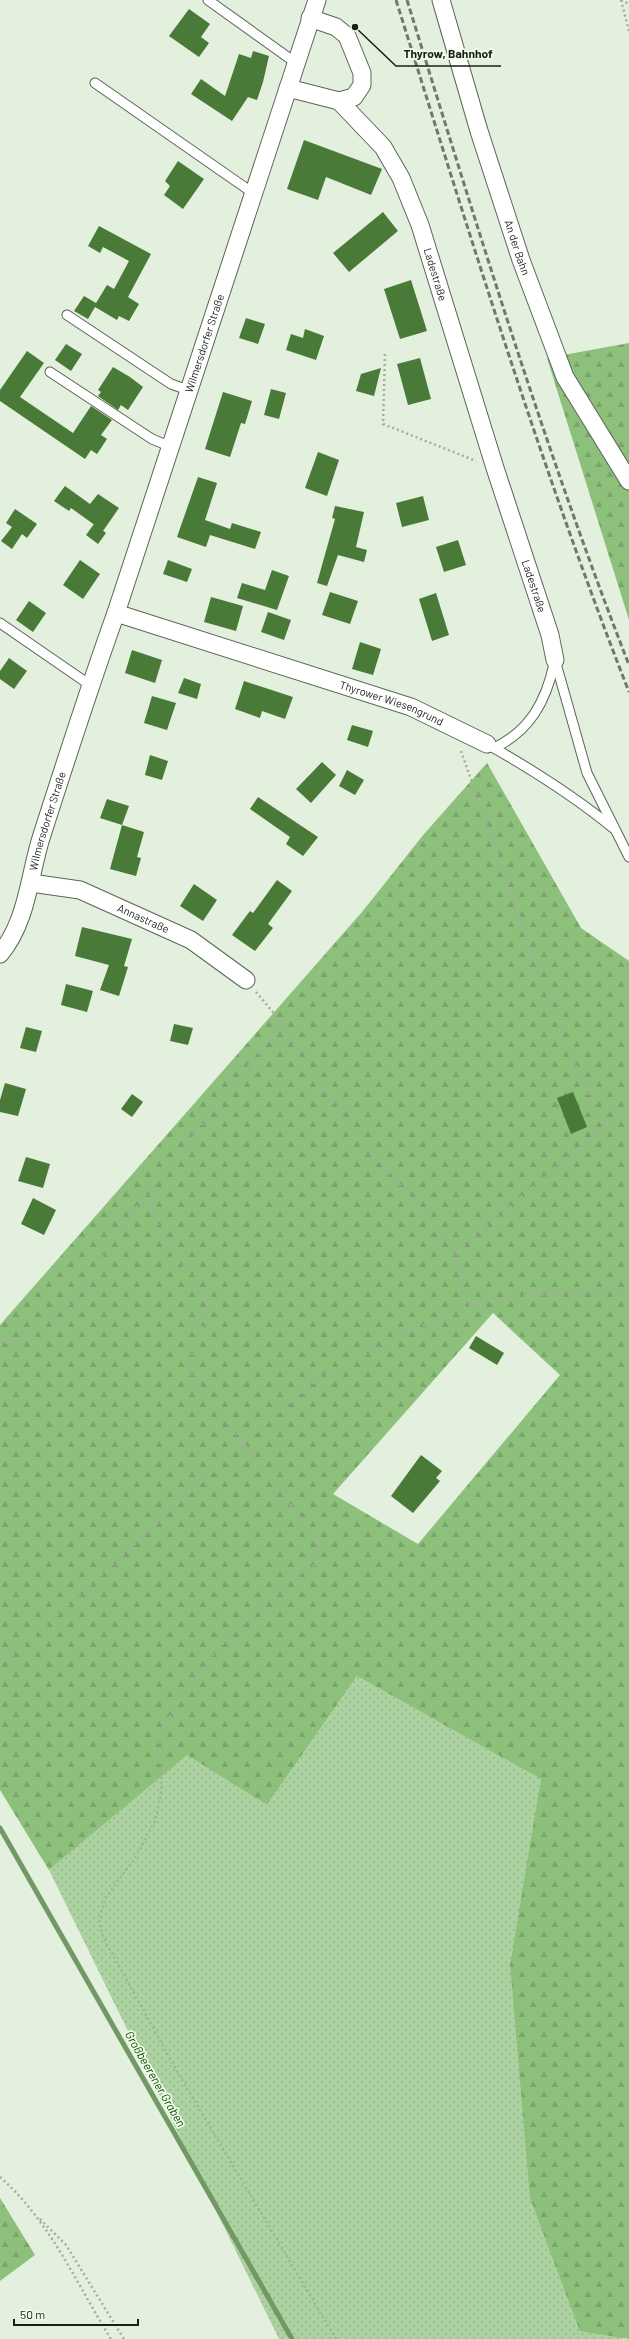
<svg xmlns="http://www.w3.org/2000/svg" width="629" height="2339" viewBox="0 0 629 2339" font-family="Barlow,sans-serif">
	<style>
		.grass { fill: url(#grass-dots) }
		.forest { fill: url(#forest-firs); fill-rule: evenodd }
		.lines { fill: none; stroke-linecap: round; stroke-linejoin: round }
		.stream { stroke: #719865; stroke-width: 5 }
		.building { fill: #497a38 }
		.service-casing { stroke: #5a6656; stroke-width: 11 }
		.minor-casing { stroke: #5a6656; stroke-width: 19 }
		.path { stroke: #a3ae9f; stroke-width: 2.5; stroke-dasharray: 2 3; stroke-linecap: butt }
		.service { stroke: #fff; stroke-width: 9 }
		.minor { stroke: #fff; stroke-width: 17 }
		.rail { stroke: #70796d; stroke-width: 3; stroke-dasharray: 6 3; stroke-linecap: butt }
		.labels { text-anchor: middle; stroke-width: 3.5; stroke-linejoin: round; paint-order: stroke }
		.street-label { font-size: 11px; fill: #191e18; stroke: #effdea }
		.water-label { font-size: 12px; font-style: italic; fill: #184900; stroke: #effdea }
		.leader { fill: none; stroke: #191e18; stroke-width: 1.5 }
		.callout-dot { fill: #191e18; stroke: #effdea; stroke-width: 1.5 }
		.callout-label { font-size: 12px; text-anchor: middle; font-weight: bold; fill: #191e18; stroke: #effdea; stroke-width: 3.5; stroke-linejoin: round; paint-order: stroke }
	</style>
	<defs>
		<pattern id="grass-dots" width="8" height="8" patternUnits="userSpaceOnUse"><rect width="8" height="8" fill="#add2a1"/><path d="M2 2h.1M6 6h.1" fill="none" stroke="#94b48a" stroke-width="1.8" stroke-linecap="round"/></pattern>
		<pattern id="forest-firs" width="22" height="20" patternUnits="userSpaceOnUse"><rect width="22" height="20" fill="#8dc17b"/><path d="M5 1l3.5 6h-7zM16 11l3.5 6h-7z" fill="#79a56a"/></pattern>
	</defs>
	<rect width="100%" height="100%" fill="#e2f0dd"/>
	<!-- grass -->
	<path class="grass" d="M357 1676 542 1779 510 1964 623 2339H279L49 1870 187 1754 267 1805Z"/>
	<!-- forest -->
	<g class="forest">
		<path d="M629 343V620L547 358Z"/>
		<path d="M487 763 581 928 629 961V2339L580 2331 530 2198 510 1964 541 1779 357 1676 267 1805 187 1755 49 1870 0 1790V1325L362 912 424 834ZM493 1313 560 1375 418 1544 333 1494Z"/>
		<path d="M0 2198 35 2255 0 2281Z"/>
	</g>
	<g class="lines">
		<!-- stream -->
		<path class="stream" d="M0 1828 292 2339"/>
	</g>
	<!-- building -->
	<g class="building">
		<path d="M189 9 210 24 201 37 209 43 199 57 169 36Z"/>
		<path d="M253 51 269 56 263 82 257 100 248 97 232 121 191 94 201 79 225 96 239 54 251 58Z"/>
		<path d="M304 140 382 169 371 195 326 177 318 200 287 189Z"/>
		<path d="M178 161 204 179 183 209 164 195 170 186 165 181Z"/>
		<path d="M383 212 398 231 349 272 333 253Z"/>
		<path d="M99 226 151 254 128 297 139 304 129 321 119 316 117 320 95 307 88 319 74 311 84 296 96 303 107 285 114 289 129 261 103 247 100 253 88 246Z"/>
		<path d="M411 280 427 331 400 339 384 289Z"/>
		<path d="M246 318 265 324 258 344 239 338Z"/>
		<path d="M305 329 324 336 316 360 286 350 291 334 303 338Z"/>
		<path d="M66 344 82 354 71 371 55 360Z"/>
		<path d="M27 351 44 363 20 397 73 433 91 406 112 420 101 435 107 439 97 454 91 450 85 459 0 401V390Z"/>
		<path d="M420 358 431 399 408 405 397 364Z"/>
		<path d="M113 367 130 377 143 387 128 410 121 405 118 410 98 396 101 392 98 390Z"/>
		<path d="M381 368 374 396 356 391 361 374Z"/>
		<path d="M271 389 286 393 279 419 264 415Z"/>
		<path d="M223 392 252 401 245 424 241 423 230 457 205 449Z"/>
		<path d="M318 452 339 460 327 496 305 488Z"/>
		<path d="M198 477 217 483 205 520 230 529 232 523 261 532 255 549 210 535 206 547 177 537Z"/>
		<path d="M65 486 90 504 98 494 119 508 103 531 71 508 69 511 54 501Z"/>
		<path d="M423 496 429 520 402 527 396 503Z"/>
		<path d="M335 506 364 512 356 547 367 550 364 562 338 555 327 586 317 583 335 519 332 518Z"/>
		<path d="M15 509 37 524 27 538 22 534 12 549 1 541 12 527 6 523Z"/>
		<path d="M94 524 106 533 98 544 86 535Z"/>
		<path d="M458 540 466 565 444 572 436 547Z"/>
		<path d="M80 560 100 574 83 599 63 585Z"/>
		<path d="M168 560 192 569 187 582 163 574Z"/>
		<path d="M272 570 289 576 277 610 237 598 242 583 265 590Z"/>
		<path d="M330 592 358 601 350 624 322 615Z"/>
		<path d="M436 593 449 635 432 641 419 599Z"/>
		<path d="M211 597 243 606 236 631 204 622Z"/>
		<path d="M29 601 46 613 33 632 16 620Z"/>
		<path d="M268 612 291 620 284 640 261 632Z"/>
		<path d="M360 642 381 649 373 675 352 669Z"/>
		<path d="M132 650 162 660 155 683 125 673Z"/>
		<path d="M9 658 27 671 14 689 0 679V671Z"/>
		<path d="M184 678 201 684 197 699 178 693Z"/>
		<path d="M244 681 293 697 285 719 262 711 260 718 235 709Z"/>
		<path d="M152 696 176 703 167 730 144 723Z"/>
		<path d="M352 725 373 731 368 747 347 740Z"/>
		<path d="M150 755 168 761 162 780 145 775Z"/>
		<path d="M322 762 336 775 311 803 296 789Z"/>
		<path d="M347 770 364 780 355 795 339 786Z"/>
		<path d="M258 797 318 837 303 856 286 844 290 837 250 809Z"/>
		<path d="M107 799 129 806 122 825 100 818Z"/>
		<path d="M122 825 144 832 137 857 141 858 136 876 110 869Z"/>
		<path d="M277 880 292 891 268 924 273 928 255 951 232 935 250 911 253 913Z"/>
		<path d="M194 884 217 900 203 921 180 906Z"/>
		<path d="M82 927 132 939 124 966 128 967 119 996 100 990 109 965 75 956Z"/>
		<path d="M66 984 93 991 87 1012 61 1005Z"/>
		<path d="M174 1024 193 1028 188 1045 170 1041Z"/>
		<path d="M26 1027 42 1031 36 1052 20 1048Z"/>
		<path d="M5 1083 26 1089 18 1116 0 1112V1100Z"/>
		<path d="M573 1092 587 1127 571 1134 557 1098Z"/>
		<path d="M132 1094 143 1102 132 1117 121 1109Z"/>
		<path d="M26 1157 50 1164 43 1188 18 1181Z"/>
		<path d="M33 1198 56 1210 44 1235 21 1224Z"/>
		<path d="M476 1336 504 1353 497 1365 469 1348Z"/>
		<path d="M421 1455 442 1471 436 1478 440 1481 413 1513 391 1496Z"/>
	</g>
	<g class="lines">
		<!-- service casing -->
		<g class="service-casing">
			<g id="service">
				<path d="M208 0 296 63"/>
				<path d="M95 83 253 193"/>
				<path d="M67 315 171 384 188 390"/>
				<path d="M50 372 152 439 169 446"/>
				<path d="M0 623 90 685"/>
				<path d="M555 660 587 773 629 857"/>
				<path d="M487 744C531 769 574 796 613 828"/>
				<path d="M494 748C530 731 546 701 554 664"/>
			</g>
		</g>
		<!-- minor casing -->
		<g class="minor-casing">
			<g id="minor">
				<path id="s1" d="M441 0 479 131 521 260 565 377 629 481"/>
				<path d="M288 88 339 101 354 97 362 85V73L347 36 336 27 310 18"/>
				<path id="s2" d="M339 101 383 147 401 178 420 225 495 468 550 635 555 660"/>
				<path id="s3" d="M116 613 411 707 487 744"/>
				<path id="s4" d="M31 883 80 890 191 940 246 980"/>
				<path id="s5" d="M0 954C27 922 29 877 41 838 65 763 89 688 116 613L317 0"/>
			</g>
		</g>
		<!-- path -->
		<g class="path">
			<path d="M621 0 629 31"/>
			<path d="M621 0 629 4"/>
			<path d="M385 354 383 424 476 461"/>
			<path d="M461 751 557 1023 603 1126"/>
			<path d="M256 992 282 1023 307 1068 354 1130 456 1252 466 1306"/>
			<path d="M150 1190 154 1218 166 1241 170 1254 180 1265 193 1271 207 1301V1309L190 1361 192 1376 310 1530 320 1550 314 1565 288 1582 218 1648 160 1730 159 1758 162 1789 155 1821 135 1858 106 1897 99 1919 103 1937 178 2073 336 2339"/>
			<path d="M456 1252 629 1105"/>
			<path d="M0 1342 13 1343 73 1302 97 1268 112 1238 282 1023"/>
			<path d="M0 1664 19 1651 245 1442 311 1384 402 1335 466 1306 508 1297 618 1289 629 1290"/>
			<path d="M0 2177C50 2221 76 2283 111 2339"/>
			<path d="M40 2219 66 2245 124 2339"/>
		</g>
		<!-- service -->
		<use href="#service" class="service"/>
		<!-- minor -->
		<use href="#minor" class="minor"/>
		<!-- rail -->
		<g class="rail">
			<path d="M396 0C469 232 540 465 629 692"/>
			<path d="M407 0C476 223 544 447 629 665"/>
		</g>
	</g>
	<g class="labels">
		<!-- street labels -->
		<g class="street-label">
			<text dy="4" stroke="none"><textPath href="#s1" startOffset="259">An der Bahn</textPath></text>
			<text dy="4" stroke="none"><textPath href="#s2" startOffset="202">Ladestraße</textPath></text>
			<text dy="4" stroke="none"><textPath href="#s5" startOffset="645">Wilmersdorfer Straße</textPath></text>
			<text dy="4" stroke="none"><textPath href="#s2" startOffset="529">Ladestraße</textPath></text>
			<text dy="4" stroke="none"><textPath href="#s3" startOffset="290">Thyrower Wiesengrund</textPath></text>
			<text dy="4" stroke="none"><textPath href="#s5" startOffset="142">Wilmersdorfer Straße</textPath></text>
			<text dy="4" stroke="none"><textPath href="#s4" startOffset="119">Annastraße</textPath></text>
		</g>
		<!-- water labels -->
		<g class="water-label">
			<text transform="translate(155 2079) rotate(60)" y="4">Großbeerener Graben</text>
		</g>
	</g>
	<!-- callouts -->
	<path class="leader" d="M355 27L396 66H501"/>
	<circle class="callout-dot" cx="355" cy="27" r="4"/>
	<g class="callout-label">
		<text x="448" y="58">Thyrow, Bahnhof</text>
	</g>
	<!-- scale -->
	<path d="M14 2319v6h124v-6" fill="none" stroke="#191e18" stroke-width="2"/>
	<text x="20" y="2319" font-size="12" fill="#191e18" stroke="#effdea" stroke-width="3" paint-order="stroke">50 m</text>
</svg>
